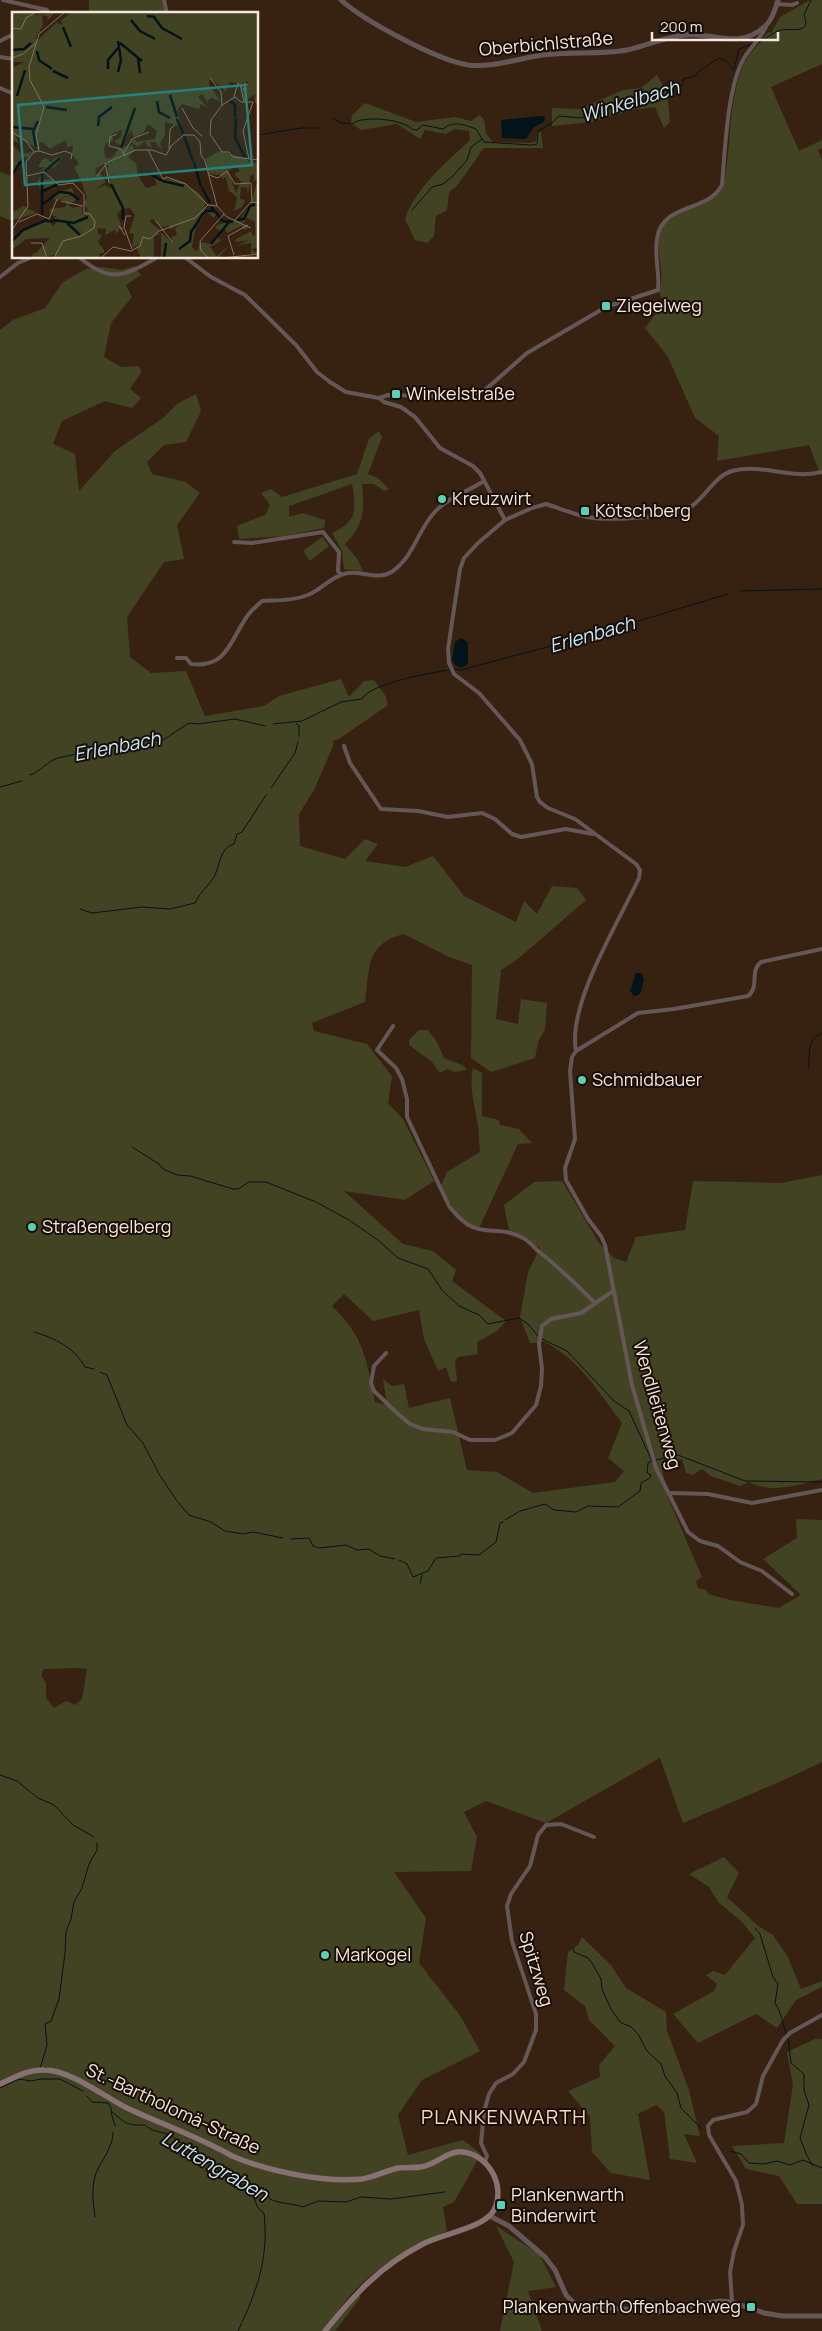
<svg xmlns="http://www.w3.org/2000/svg" width="822" height="2331" viewBox="0 0 822 2331" font-family="Manrope,sans-serif">
	<style>
		.green { fill: #424323; fill-rule: evenodd }
		.water { fill: #03131a }
		.lines { fill: none; stroke-linecap: round; stroke-linejoin: round }
		.stream { stroke: #03131a; stroke-width: 1 }
		.minor { stroke: #655758; stroke-width: 4 }
		.tertiary { stroke: #655758; stroke-width: 5 }
		.secondary { stroke: #877173; stroke-width: 5.5 }
		.poi-dot { fill: #5eceb7; stroke: #180e07; stroke-width: 2 }
		.labels { text-anchor: middle; stroke-width: 4; stroke-linejoin: round; paint-order: stroke }
		.street-label { font-size: 18px; fill: #f6e7dd; stroke: #180e07 }
		.poi-label { font-size: 18px; fill: #f6e7dd; stroke: #180e07; text-anchor: start }
		.water-label { font-size: 19px; font-style: italic; fill: #c6e7f6; stroke: #180e07 }
		.quarter-label { font-size: 20px; letter-spacing: 1px; fill: #f4d8c3; stroke: #180e07 }
		.inset-river { fill: none; stroke: #03131a; stroke-width: 2.5 }
		.inset-road { fill: none; stroke: #837163; stroke-width: 1 }
		.view { fill: #268179; fill-opacity: 0.15; stroke: #268179; stroke-width: 2.5 }
		.inset-edge { fill: none; stroke: #f6e7dd; stroke-width: 2.5 }
	</style>
	<rect width="100%" height="100%" fill="#372212"/>
	<!-- green -->
	<g class="green">
		<path d="M89 0H162L165 14H89Z"/>
		<path d="M810 0H822V64L771 87 799 151 822 140V148L818 150 822 160V470L819 471 809 445 717 461 719 436 695 418 668 357 645 328 664 303 659 292C667 273 653 250 661 230 672 205 708 210 723 188 732 148 727 104 743 66 749 52 760 44 768 32L771 33 780 17Z"/>
		<path d="M657 75 667 92 670 122 664 128 655 107 632 110 591 122 552 126V108L580 109 623 90 641 88Z"/>
		<path d="M365 103 416 122 455 117 471 121 480 115 484 120 486 134 493 142 531 143 536 141 537 133 541 132 543 148H484L456 187 449 192 447 210 436 216 434 236 427 243 415 240 405 219C416 187 446 163 470 140L469 131 455 129 446 134 425 130 420 139 397 124 361 130 351 123 352 115Z"/>
		<path d="M0 172 14 177V222L0 216Z"/>
		<path d="M134 266 141 275 126 285 132 297 111 323 104 357 122 367 138 366 142 371 130 389 141 398 132 408 105 401 62 421 53 444 75 454 79 491 115 451 163 418 177 404 196 394 201 411 186 442 164 445 147 462 152 474 186 482 200 493 177 525 184 559 164 562 127 617 130 657 151 673 186 671 205 716 264 706 279 696 341 679 349 697 364 681 374 680 385 695 388 705 339 739 333 741V746L314 790 299 814 300 846 345 859 365 839 378 844 365 861 405 867 433 856 464 896 516 922 524 901 537 914 552 886 577 888 586 900 518 959 501 970 496 1019 518 1024 521 999 547 1003 545 1029 538 1042 535 1058 491 1072 471 1058 472 965 447 956 404 934C365 944 370 967 365 1002L312 1023 314 1031 367 1044 392 1076 388 1103 403 1119 434 1181 405 1200 344 1191 403 1244 433 1251 456 1270 452 1281 506 1321 497 1331 477 1342 478 1354 458 1357 455 1361 457 1381 451 1382 446 1367 438 1371 424 1339 419 1310 373 1321 344 1294 332 1306C365 1338 366 1359 375 1402L387 1405 383 1379 392 1386 404 1384 409 1408 450 1398 467 1470 497 1472 533 1493 615 1482 624 1471 608 1458 622 1423C597 1390 581 1361 543 1341L538 1343H530L520 1317 528 1272 540 1248 509 1231 504 1205 534 1182 562 1181 599 1243 614 1258 626 1262 636 1237 685 1230 693 1181 781 1183 822 1175V1479C799 1485 771 1494 749 1482L740 1486 711 1476 702 1469 693 1475 686 1473 682 1459 661 1464 667 1495 702 1577 696 1581 698 1588 706 1590 708 1594 730 1600 779 1608 801 1595 763 1559 797 1538 796 1519 822 1520V1762L784 1780 683 1823 660 1758 546 1823 486 1801 464 1812 477 1837 471 1871 394 1872 426 1918 419 1963 459 2014 480 2051 422 2080 398 2115 408 2155 463 2140 481 2154 454 2202 443 2207 447 2231C416 2245 386 2261 362 2283 347 2297 335 2315 323 2331H0V330L13 320 45 308 63 282 86 269 101 267 122 270ZM79 1668 87 1669 82 1699 75 1705 66 1701 54 1708 46 1698V1683L41 1675 44 1669Z"/>
		<path d="M379 431 382 437 368 474 378 478 389 489 384 491 374 484H362C365 510 364 525 345 544L358 560 363 571 344 569 342 551 332 533C358 521 356 509 352 484L289 506V517L302 513 325 520 324 528 284 536 239 539 237 526 265 515 270 505 261 493 271 489 282 497 357 474 369 439Z"/>
		<path d="M322 537 329 546 310 561 303 551Z"/>
		<path d="M419 1030H428L437 1042 444 1058 464 1066 467 1070 455 1072 447 1069 440 1073 432 1062 409 1045V1040Z"/>
		<path d="M473 1068 482 1073V1116L499 1120 500 1125 519 1129 532 1143 518 1144 479 1228C458 1220 450 1205 441 1185L447 1172 480 1152C479 1142 479 1130 477 1120 474 1103 469 1086 473 1068Z"/>
		<path d="M724 1857 739 1873 727 1897 757 1925 773 1935 788 1957 801 1989 822 1981V1987L796 2000 777 2028 756 2014 698 2043 673 2014 714 1991 717 1984 706 1975 713 1971 725 1975 755 1938 741 1921 718 1902 709 1887 689 1874Z"/>
		<path d="M582 1937 611 1965 626 1988 666 2012 667 2031 689 2090 700 2136 684 2134 697 2163 670 2159 664 2112 656 2105 638 2114 650 2180 611 2173 592 2152 590 2117 568 2091 600 2077 599 2065 615 2046 589 2020 585 2006 564 1990 568 1952 578 1945Z"/>
		<path d="M815 2039H822V2204H797L779 2176 746 2169 732 2146 784 2143 793 2085 787 2052Z"/>
		<path d="M496 2226 539 2254 556 2287 528 2291 542 2331H500L514 2262Z"/>
		<path d="M357 2294 361 2297 335 2331H327Z"/>
	</g>
	<!-- water -->
	<g class="water">
		<path d="M541 116 545 117 544 122 534 127 526 139 502 138 501 120Z"/>
		<path d="M461 638 468 642V664L461 668 455 665 452 659 455 642Z"/>
		<path d="M636 973H642L644 980 640 994 634 996 630 991Z"/>
	</g>
	<g class="lines">
		<!-- stream -->
		<g class="stream">
			<path d="M756 43C765 41 772 32 781 30 791 28 812 35 804 15L811 0"/>
			<path d="M332 118 341 123 352 124C363 115 402 119 412 129L417 130 423 125 443 129C454 120 465 125 476 129L484 142 531 145 537 144 538 131 552 123 559 116 580 118 601 113 615 106 626 105 624 99 631 98 635 102C652 99 666 87 683 85V79L695 76 699 71 719 58 726 61 734 70 739 49 752 44"/>
			<path d="M258 135 301 128H320"/>
			<path d="M412 210 432 187 443 184 453 176 467 160 471 147 482 139"/>
			<path d="M741 591 822 589"/>
			<path d="M454 669 461 670 592 635 728 594"/>
			<path d="M296 723 299 726V736"/>
			<path d="M273 724 302 721 341 702 362 699C371 683 430 673 449 670"/>
			<path d="M30 775C41 772 47 761 58 758L136 741 163 740 189 723 198 724 235 719 265 726"/>
			<path d="M0 787 22 781"/>
			<path d="M271 788 295 753 298 742"/>
			<path d="M80 909 92 913 142 907 170 909 195 903C201 890 208 887 214 877 220 866 220 847 234 844L237 834 242 832 266 795"/>
			<path d="M809 1069C809 1055 807 1039 822 1033"/>
			<path d="M132 1147 159 1164 163 1169 177 1175 190 1176 233 1189H238L249 1182H266L316 1202 349 1220 378 1240 398 1258 428 1269 442 1290 459 1306 479 1315 488 1324 519 1318 528 1324 538 1336"/>
			<path d="M34 1332C55 1338 75 1348 85 1367L94 1369"/>
			<path d="M542 1339 567 1351 614 1401 629 1411 652 1461"/>
			<path d="M100 1372 107 1375 127 1425 143 1443 159 1474 177 1501 189 1515 211 1522 225 1531 243 1534 253 1532 283 1538"/>
			<path d="M656 1460 678 1455 745 1481 822 1482"/>
			<path d="M505 1520 520 1511 545 1504 554 1510 576 1512 588 1506 618 1507 640 1491 641 1483 650 1478 651 1475 647 1473 648 1463 652 1461"/>
			<path d="M291 1539 309 1538 313 1546 319 1548 346 1545 357 1550 369 1549 380 1556 395 1559"/>
			<path d="M399 1560 407 1564 413 1577 428 1571 436 1558 460 1556 461 1554 479 1555 496 1542 500 1523 503 1522"/>
			<path d="M420 1583 422 1575"/>
			<path d="M0 1775 17 1781 38 1798 54 1805 73 1825 94 1837"/>
			<path d="M755 1928 760 1934 773 1977 778 1984 775 2003C781 2012 783 2023 786 2034"/>
			<path d="M573 1948 574 1952 588 1958 592 1963 601 1979 602 1989 611 2009 620 2022 631 2027 638 2034 647 2051 661 2064 665 2076 677 2093 681 2108 702 2129"/>
			<path d="M788 2038 791 2063 804 2074V2090L809 2105 800 2138 807 2156 813 2166"/>
			<path d="M40 2069 47 2045 45 2024 51 2021 59 1999 65 1953 66 1932 71 1919 74 1902 82 1888 89 1864 97 1850V1843"/>
			<path d="M0 2088 19 2079 31 2081 41 2079H60L83 2091"/>
			<path d="M87 2096 92 2102 108 2103 111 2108V2111C124 2122 126 2126 145 2125 153 2132 157 2131 167 2134 179 2139 188 2149 197 2157 200 2157 205 2156 209 2158 212 2160 211 2162 213 2165 223 2175 242 2191 255 2185L266 2191 270 2199C280 2204 292 2203 303 2207L318 2201 346 2202 361 2197 391 2199 445 2192"/>
			<path d="M111 2112 115 2126"/>
			<path d="M730 2151 741 2154 749 2163 764 2164 777 2161 790 2165 803 2160 822 2168"/>
			<path d="M95 2217C93 2202 91 2188 96 2173 102 2159 113 2148 113 2132"/>
			<path d="M238 2331C257 2291 269 2258 264 2213L258 2208 250 2189"/>
		</g>
		<!-- minor -->
		<g class="minor">
			<path d="M3 0 47 10V14"/>
			<path d="M164 0 167 14"/>
			<path d="M776 4 792 5 797 3"/>
			<path d="M0 41 14 34"/>
			<path d="M0 57 14 59"/>
			<path d="M0 88 14 94"/>
			<path d="M80 258C112 284 124 276 156 258"/>
			<path d="M186 258 211 277 245 295 296 345 317 372 330 382 346 392 379 398 388 395 459 397 469 396 485 390 527 353 606 307 658 290C660 273 654 256 657 239 662 202 708 213 722 185 725 151 727 92 742 62 748 49 760 40 766 27"/>
			<path d="M0 277 18 263 30 258"/>
			<path d="M379 398 384 402 401 407 415 417 440 448 473 466 480 473 505 520"/>
			<path d="M234 542 252 543 323 532 339 552 338 571 341 575"/>
			<path d="M177 658H186L191 664C227 668 230 641 246 618 250 611 257 606 262 601 278 600 293 601 308 595 322 589 333 575 348 573 364 571 378 581 393 571 413 557 418 531 433 514 446 498 467 492 484 481"/>
			<path d="M344 746 350 763 381 809 418 811 448 817 482 813 495 819 512 834 521 837 566 829 593 834"/>
			<path d="M393 1026 377 1050 396 1068 402 1079 407 1099V1117L449 1206C479 1245 491 1221 523 1238 529 1241 534 1247 538 1251 559 1267 577 1285 595 1303"/>
			<path d="M576 1051C567 1004 619 922 639 878L640 870 636 864 575 819 548 808 540 802 537 797 532 764 520 740 479 693 454 674 449 663 448 649 460 569 464 558 478 543 505 520 532 508 546 504C559 508 573 514 587 517 609 521 672 518 692 506 706 496 715 476 732 471 763 463 791 480 822 472"/>
			<path d="M386 1353 374 1366 371 1383 374 1391 398 1414 410 1424 423 1429 453 1432 470 1440H495L512 1433 536 1405 541 1386 542 1369 539 1344 542 1326 551 1319 581 1313 613 1291"/>
			<path d="M670 1493 708 1494 752 1503 822 1490"/>
			<path d="M792 1594 762 1571 740 1562 718 1546 700 1541 688 1532 656 1468 632 1385 605 1245 601 1236 588 1219 566 1180 565 1168 575 1139 570 1071 572 1057 576 1051 638 1013 674 1009 748 996C760 987 749 971 761 962L822 949"/>
			<path d="M485 2162 487 2156 481 2143 484 2112 489 2094 496 2083 513 2074 524 2062 536 2030V2014L512 1941 507 1906 511 1894 530 1866 538 1835 546 1825 561 1824 594 1837"/>
			<path d="M732 2302 730 2272 734 2251 743 2225 742 2205 736 2181 709 2135 708 2126 713 2120 747 2112 756 2104 763 2076 783 2040 790 2033 822 2015"/>
		</g>
		<!-- tertiary -->
		<g class="tertiary">
			<path d="M341 0C364 21 437 60 468 65 493 68 519 58 543 55 571 51 599 55 627 50 646 46 665 37 685 35 708 32 730 45 752 35 769 27 773 17 778 0"/>
			<path d="M490 2216 509 2226 545 2257 555 2270 566 2295 576 2305 657 2312 720 2301 732 2302 764 2313 782 2316H822"/>
		</g>
		<!-- secondary -->
		<path class="secondary" d="M0 2084C14 2078 28 2069 44 2070 71 2070 103 2096 127 2108 161 2124 199 2137 232 2156 267 2171 324 2183 362 2179 374 2177 386 2171 398 2168 406 2167 413 2168 421 2167 436 2165 448 2150 463 2152 489 2155 506 2186 494 2210 485 2228 441 2234 423 2244 380 2266 355 2294 325 2331"/>
	</g>
	<!-- markers -->
	<g class="poi-dot">
		<rect x="601" y="301" width="10" height="10" rx="2.5"/>
		<rect x="391" y="389" width="10" height="10" rx="2.5"/>
		<circle cx="442" cy="499" r="5"/>
		<rect x="580" y="506" width="10" height="10" rx="2.5"/>
		<circle cx="582" cy="1080" r="5"/>
		<circle cx="32" cy="1227" r="5"/>
		<circle cx="325" cy="1955" r="5"/>
		<rect x="496" y="2200" width="10" height="10" rx="2.5"/>
		<rect x="746" y="2302" width="10" height="10" rx="2.5"/>
	</g>
	<g class="labels">
		<!-- street labels -->
		<g class="street-label">
			<text transform="translate(546 44) rotate(-5)" y="6">Oberbichlstraße</text>
			<text transform="translate(657 1405) rotate(74)" y="6">Wendlleitenweg</text>
			<text transform="translate(536 1969) rotate(73)" y="6">Spitzweg</text>
			<text transform="translate(173 2109) rotate(25)" y="6">St.-Bartholomä-Straße</text>
		</g>
		<!-- poi labels -->
		<g class="poi-label">
			<text x="616" y="312">Ziegelweg</text>
			<text x="406" y="400">Winkelstraße</text>
			<text x="452" y="505">Kreuzwirt</text>
			<text x="595" y="517">Kötschberg</text>
			<text x="592" y="1086">Schmidbauer</text>
			<text x="42" y="1233">Straßengelberg</text>
			<text x="335" y="1961">Markogel</text>
			<text x="511" y="2201">Plankenwarth<tspan x="511" dy="21">Binderwirt</tspan></text>
			<text x="741" y="2313" text-anchor="end">Plankenwarth Offenbachweg</text>
		</g>
		<!-- water labels -->
		<g class="water-label">
			<text transform="translate(630 101) rotate(-17)" y="7">Winkelbach</text>
			<text transform="translate(592 634) rotate(-16)" y="7">Erlenbach</text>
			<text transform="translate(117 746) rotate(-11)" y="7">Erlenbach</text>
			<text transform="translate(215 2166) rotate(30)" y="7">Luttengraben</text>
		</g>
		<!-- quarter labels -->
		<g class="quarter-label">
			<text x="504" y="2124">PLANKENWARTH</text>
		</g>
	</g>
	<!-- overview -->
	<g transform="translate(12 12)">
		<rect width="246" height="246" fill="#372212"/>
		<path d="M0 0H24L22 3 43 1 35 9 36 5 30 3 31 13 23 27 26 28 44 11 51 13 49 8 60 0H246V94L242 89 243 82 232 90 230 79 237 69 229 72 218 70 214 79 198 66 197 72 208 89 199 86 195 90 190 82 186 85 196 96 189 92 187 97 170 92 165 99 170 115 153 110V123L148 131 150 138 143 130H138L140 135 135 134 133 129 126 135 118 130 123 127 125 130 143 127 145 119 136 112 132 120 122 126 119 118 109 134 102 129 109 125 110 118 100 122 101 129 94 131 92 138 94 146H100L107 136 120 133 123 138 116 145 124 151 126 164 134 176 145 173 142 164 147 169 153 166 170 170 187 181 194 191 192 198 205 201 202 206 195 200 184 214 180 235 185 240 188 230 199 232 205 226 208 219 203 215 208 212 232 207 230 204 239 191 246 167 242 169V162L238 164 236 183 235 176 229 175 228 187 233 188 230 195 222 199 225 185 217 179 214 165 210 167 209 163 196 162 194 147 207 139 233 146 240 152 244 150 247 152 246 235 239 238 246 241 239 242V231L223 234 238 228 223 230 224 227 240 219V224L243 223V210L235 206 232 211 226 208 236 216 232 218 229 214 215 221 212 216 206 226 209 229 214 226 198 235 205 244 217 233 208 244 209 246H149V222L142 224V246H129L124 235 127 232 120 236 122 222 117 221 123 203 118 196 112 197 111 204 110 196 105 203 109 212 105 222 103 218 93 223 94 217 86 216V222L90 223 86 230 92 238V241H87L88 246H45L43 243 20 246 21 241H24L38 226 14 227 0 238V227L10 218 36 209 41 214 45 210 42 206 45 204H41L37 197 53 195 55 191 49 187 45 190 41 185 43 181 60 176 62 182 46 186 63 183 66 187 56 193 61 196 70 194V202L76 198 71 191 75 186 69 169 62 155 67 152 60 142 61 134 55 135 54 128 38 137 31 130 27 131 28 138 4 124 7 132 0 127V56L12 50H0ZM96 150 95 163 99 176 93 173 83 177 94 170 88 161 83 163 84 156ZM225 154 228 159 222 162 229 169 224 181 216 159ZM141 207 149 215 156 214 159 216 156 219 168 212 163 217 165 223 159 225 161 232 150 221 144 222 148 218 137 209ZM0 133 10 142 21 140 15 147 14 144 9 147 8 154 0 163ZM44 145 50 146 43 155 28 159 34 155H26L29 149 34 146 39 150ZM30 163 31 168 40 167 44 176 29 179 25 170ZM11 194 25 201 1 208 0 201Z" fill="#424323" fill-rule="evenodd"/>
		<path class="inset-river" d="M135 4 142 5 150 16 170 27M119 8 128 19 143 27M51 15 59 35M106 29 109 48 106 60M108 31 130 49M0 38 12 37 19 31M25 39 27 48 40 57M126 46 128 61M96 57V48L106 36M41 59 56 66M158 83 165 105M5 84 13 58M145 89 147 100 158 106M218 89 223 93V105M34 95 55 98M224 106 223 126 233 145M165 107 171 121M86 114 87 105 100 95M0 115 21 117M172 124 181 149M24 135 21 119 26 109M109 136 123 96M182 150 189 175M33 159 48 146M136 161 151 169M0 163 9 149M151 169 172 174M99 172 111 196V208M190 176 198 191M30 179 45 173M31 192 47 180 58 181 67 188M199 195 211 209 221 210M30 203V162M225 208 232 207 238 194 243 192M38 210 42 208 62 211 76 205M55 211 68 223M0 229 11 218 34 208 37 210M199 232 217 210M167 237 178 229 179 220 190 203 194 199H201M152 246 154 231"/>
		<path class="inset-road" d="M0 16 9 17 14 6 24 0M0 46 11 42 25 30M198 66 209 80 210 93M228 72 232 90M222 85 226 71 232 78 233 71 236 73M223 85 210 93 199 108 198 122 210 140H217L221 145 247 148M223 85 229 90H241M170 96 181 116 190 124M0 120 14 129 22 140 27 139 24 123 32 95 18 68 17 55 27 22 53 0M105 122 98 125 97 134 109 137 113 144M157 137 158 117 163 113M136 138 151 167 155 165 174 172 196 193M27 139 40 143 53 139 60 142 59 147M111 142 120 127 137 120M237 147 231 119 241 90M93 151 97 171M197 163 206 166 215 159 223 172 239 171 240 190M15 164 32 160 47 173 61 171 72 183V201L78 202 83 210 82 216 69 224 51 229 42 246M85 164 96 150 124 138H140L154 143 160 133 172 123H182L188 130 189 143 193 149 205 194M49 189 71 194M196 193 205 194 215 205 239 216M119 204H114L112 215 120 237M223 208 239 190 247 191M144 209 161 231M7 210 25 202 37 207 45 187M111 217 107 214 113 223M0 218 16 194 14 150 22 140M19 231H30L35 246M119 239 128 234 131 225 138 227 147 219 183 206 196 193M222 243 216 224 236 213M89 246 101 235 119 239M197 246 189 239 188 229 212 202M210 246 247 242"/>
		<path class="view" d="M233 73 240 153 13 173 6 93Z"/>
		<rect width="246" height="246" class="inset-edge"/>
	</g>
	<!-- scale -->
	<path d="M652 32v8h126v-8" fill="none" stroke="#f6e7dd" stroke-width="2.5"/>
	<text x="660" y="32" font-size="15" fill="#f6e7dd" stroke="#180e07" stroke-width="4" paint-order="stroke">200 m</text>
</svg>
